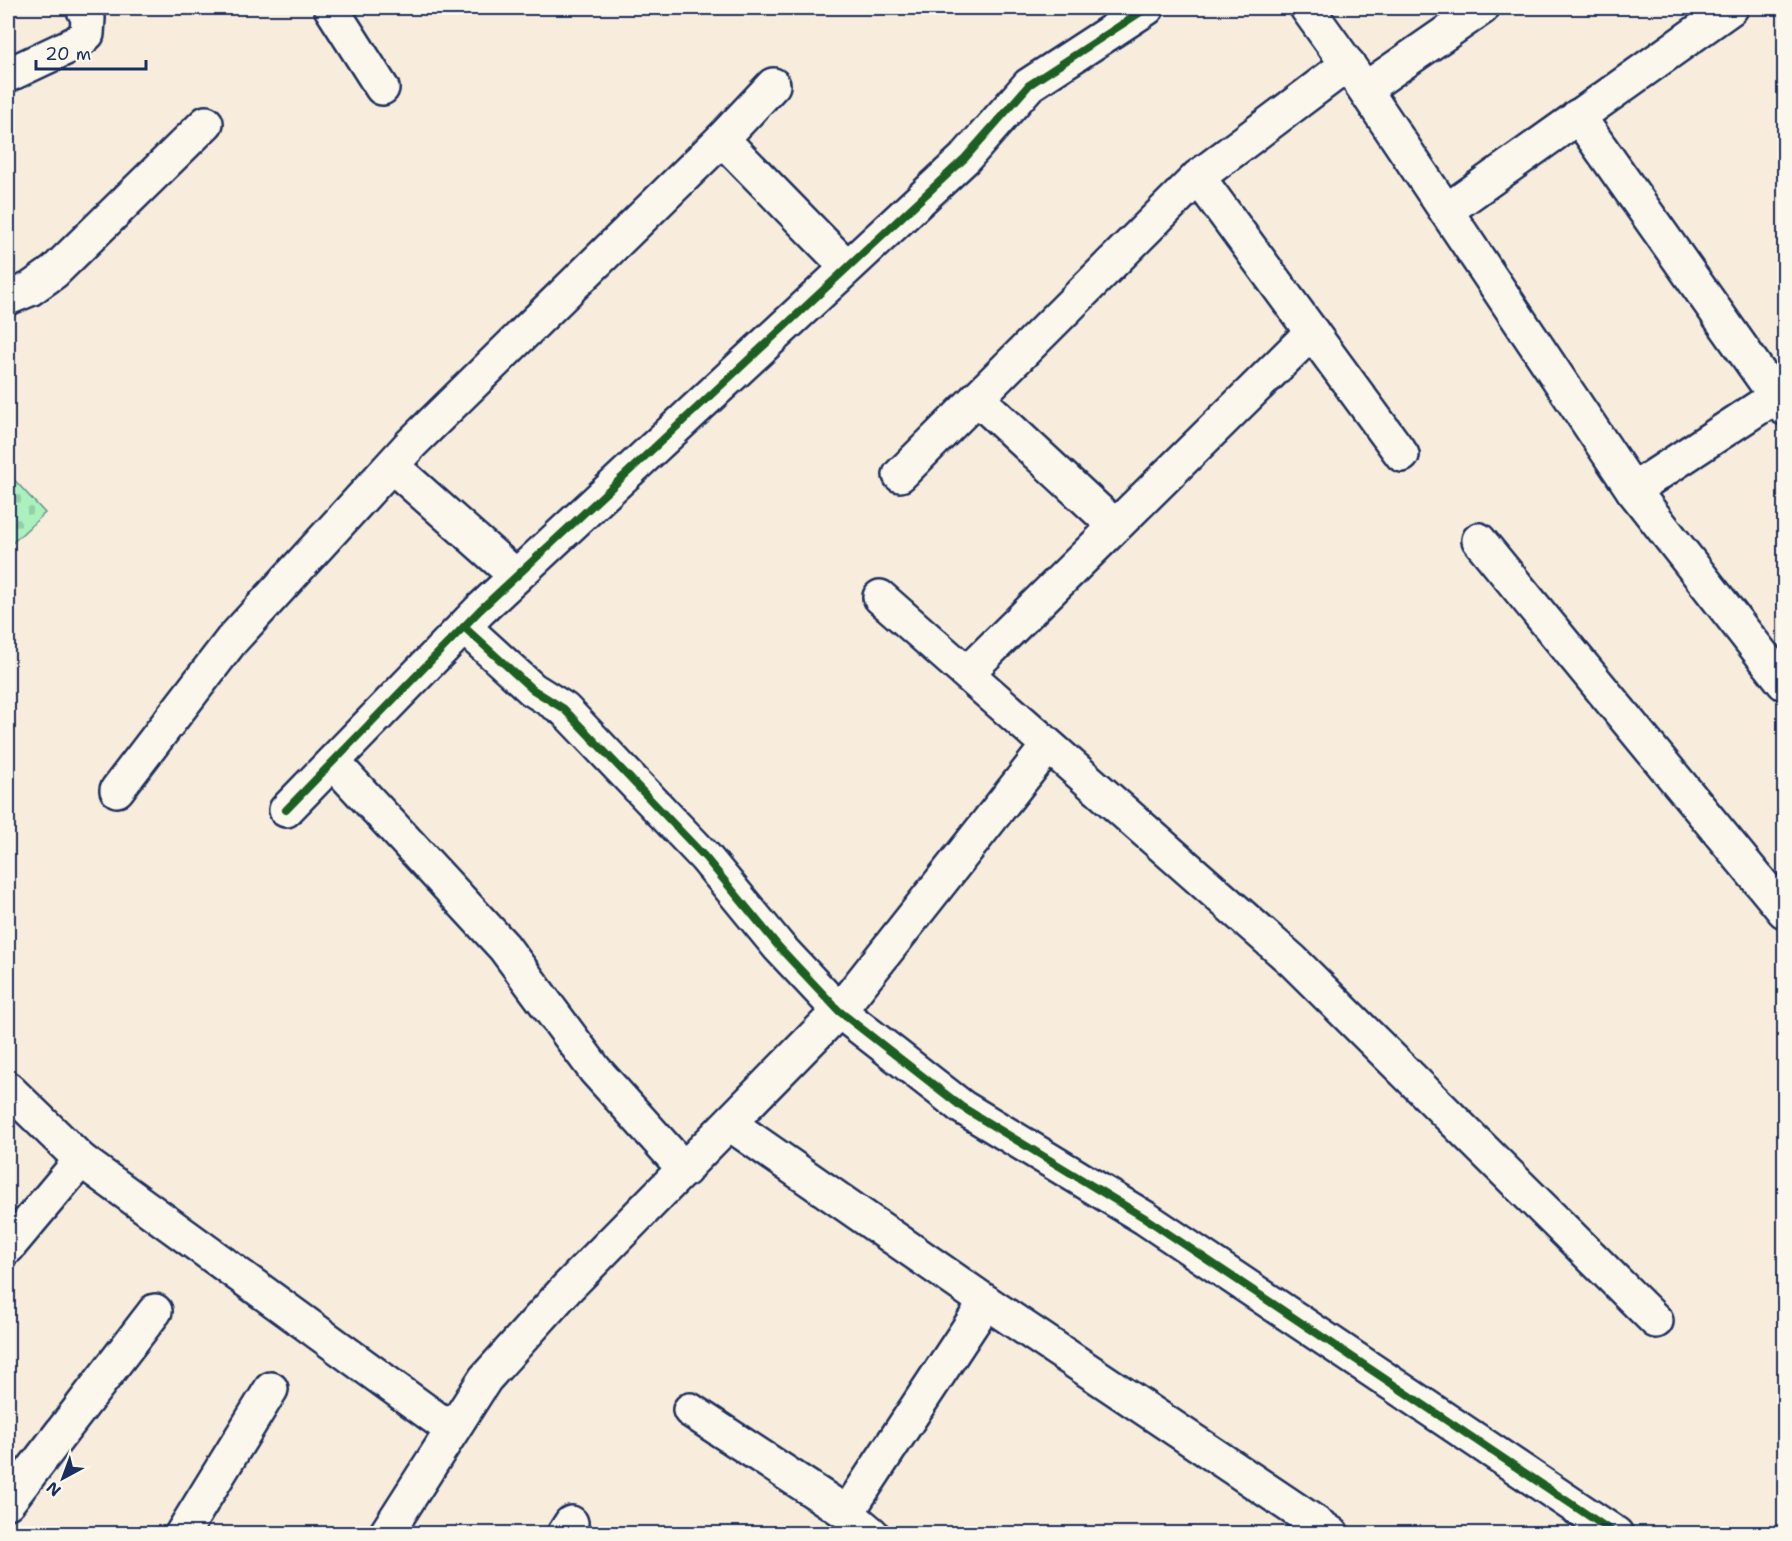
<svg xmlns="http://www.w3.org/2000/svg" width="1792" height="1541" viewBox="0 0 1792 1541" font-family="'Shantell Sans',sans-serif">
	<style>
		.cemetery { fill: url(#cemetery-stones); stroke: #63908e; stroke-width: 1.5 }
		.lines { fill: none; stroke-linecap: round; stroke-linejoin: round }
		.minor-casing { stroke: #1b2f5e; stroke-width: 38 }
		.minor { stroke: #fbf7ec; stroke-width: 33 }
		.cycleway-casing { stroke: #fbf7ec; stroke-width: 11 }
		.cycleway { stroke: #1b5e20; stroke-width: 8 }
	</style>
	<defs>
		<pattern id="cemetery-stones" width="16" height="16" patternUnits="userSpaceOnUse" patternTransform="scale(1.5)"><rect width="16" height="16" fill="#abf1bd"/><path d="M2 7V4a2 2 0 0 1 4 0v3zM10 15v-3a2 2 0 0 1 4 0v3z" fill="#93cfa5"/></pattern>
	</defs>
	<rect width="100%" height="100%" fill="#f8eddc"/>
	<filter id="ink" filterUnits="userSpaceOnUse"><feTurbulence type="fractalNoise" baseFrequency=".0167" numOctaves="2"/><feDisplacementMap in="SourceGraphic" scale="12" xChannelSelector="R" yChannelSelector="G"/><feConvolveMatrix kernelMatrix="1 2 1 2 8 2 1 2 1" color-interpolation-filters="sRGB"/></filter>
	<g filter="url(#ink)">
		<!-- cemetery -->
		<path class="cemetery" d="M8 473 45 513 8 547Z"/>
		<g class="lines">
			<!-- minor casing -->
			<g class="minor-casing">
				<g id="minor">
					<path d="M331 8 382 88"/>
					<path d="M1307 8 1353 72 1633 490 1784 683"/>
					<path d="M8 75 76 43 87 34 88 18 83 8"/>
					<path d="M1365 89 1482 8"/>
					<path d="M1578 116 1784 408"/>
					<path d="M722 139 847 267"/>
					<path d="M1198 177 1402 455"/>
					<path d="M1446 211 1731 8"/>
					<path d="M8 298 30 289 54 272 206 123"/>
					<path d="M977 398 1115 526"/>
					<path d="M392 466 516 576"/>
					<path d="M900 475 1198 177 1348 64"/>
					<path d="M1633 490 1784 391"/>
					<path d="M1479 540 1784 911"/>
					<path d="M880 597 1293 961 1656 1321"/>
					<path d="M464 627 532 689 564 709 705 857 779 947 839 1011 962 1107 1145 1218 1616 1534"/>
					<path d="M973 667 1312 332"/>
					<path d="M334 763 504 947 595 1070 685 1170"/>
					<path d="M117 790 231 641 411 444 722 139 773 85"/>
					<path d="M286 810 480 610 965 158 1029 85 1147 8"/>
					<path d="M8 1089 81 1160"/>
					<path d="M730 1124 986 1302 1332 1534"/>
					<path d="M8 1247 81 1160 452 1430"/>
					<path d="M690 1410 847 1513 872 1534"/>
					<path d="M8 1502 155 1311"/>
					<path d="M847 1513 986 1302"/>
					<path d="M182 1534 271 1389"/>
					<path d="M386 1534 485 1379 566 1289 839 1011 1048 746"/>
					<path d="M564 1534 571 1523"/>
				</g>
			</g>
			<!-- minor -->
			<use href="#minor" class="minor"/>
			<!-- cycleway casing -->
			<g class="cycleway-casing">
				<g id="cycleway">
					<path d="M464 627 532 689 564 709 705 857 779 947 839 1011 962 1107 1145 1218 1616 1534"/>
					<path d="M286 810 480 610 965 158 1029 85 1147 8"/>
				</g>
			</g>
			<!-- cycleway -->
			<use href="#cycleway" class="cycleway"/>
		</g>
	</g>
	<!-- margin -->
	<rect width="1792" height="1541" fill="none" stroke="#fbf7ec" stroke-width="30"/>
	<rect x="15" y="15" width="1762" height="1511" fill="none" stroke="#1b2f5e" stroke-width="2" filter="url(#ink)"/>
	<!-- north arrow -->
	<g transform="translate(63 1478) rotate(221)" stroke="#fbf7ec" stroke-width="4.5" paint-order="stroke">
	<path d="M0-4.5L10 22L0 15L-10 22Z" fill="#1b2f5e"/>
	<text y="-9" font-size="16" font-weight="bold" text-anchor="middle" fill="#1b2f5e">N</text>
	</g>
	<!-- scale -->
	<path d="M36 60v9h110v-9" fill="none" stroke="#1b2f5e" stroke-width="3"/>
	<text x="45" y="60" font-size="18" fill="#1b2f5e" stroke="#fbf7ec" stroke-width="4.5" paint-order="stroke">20 m</text>
</svg>
